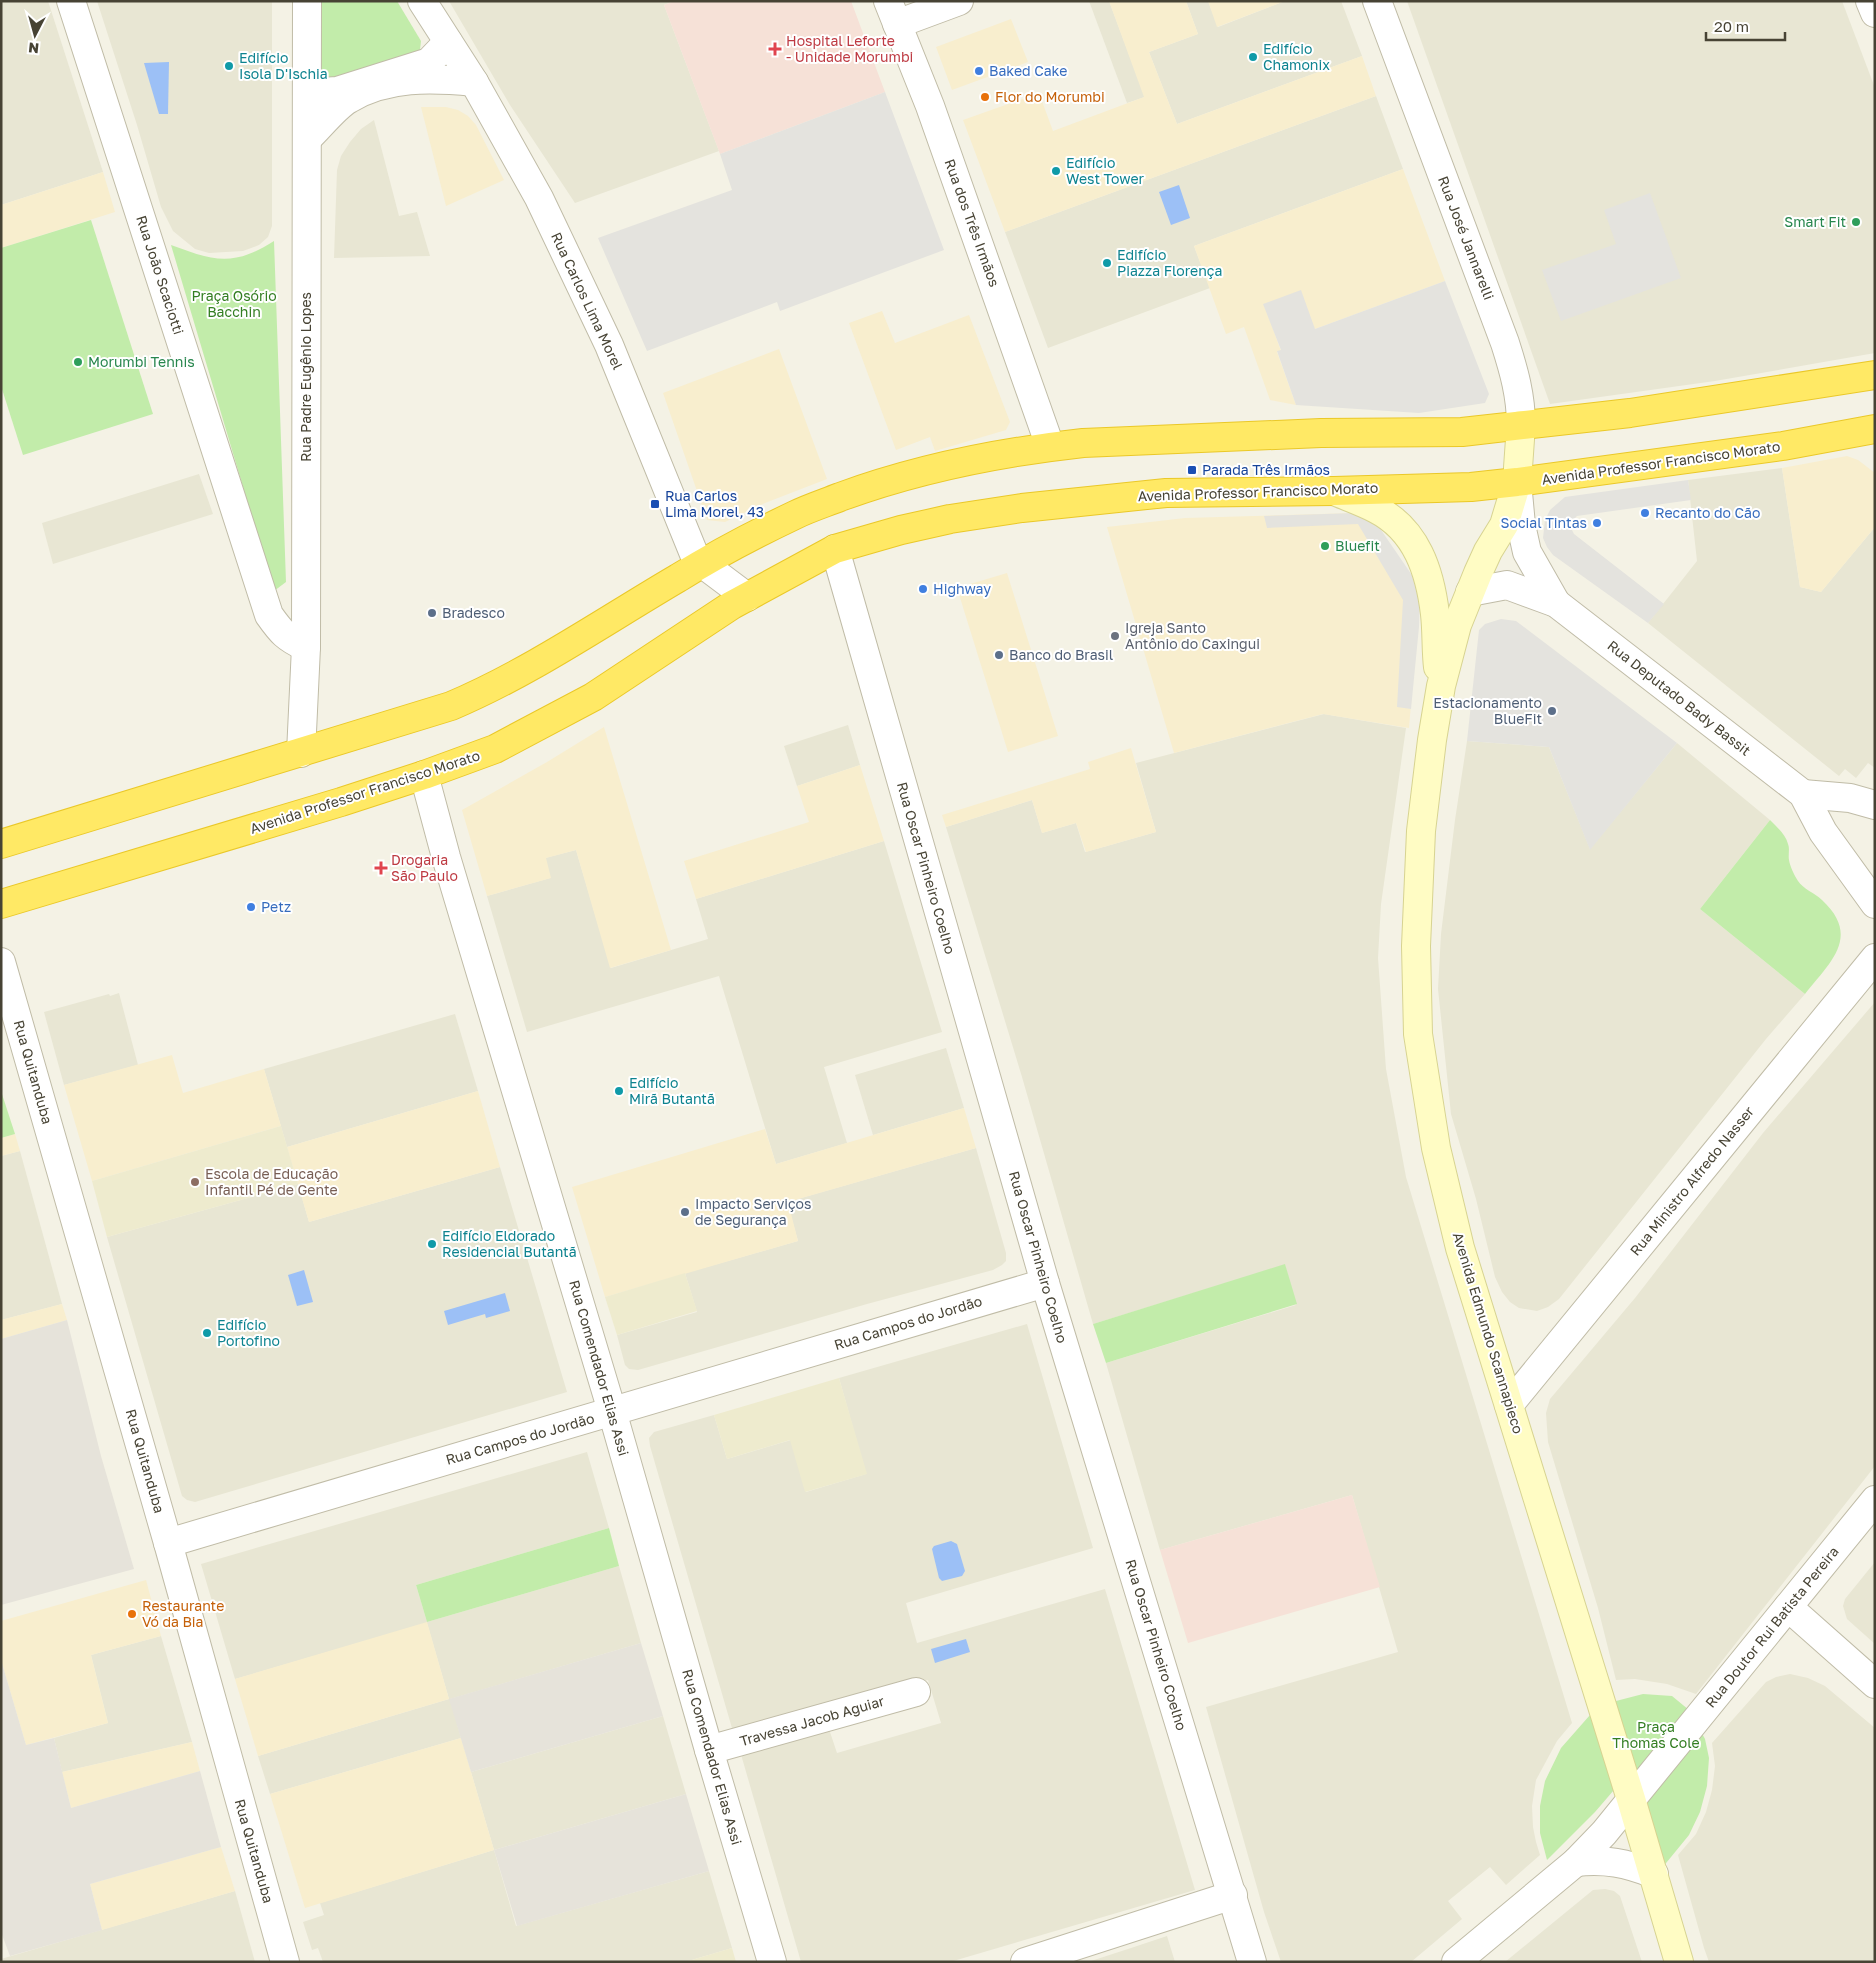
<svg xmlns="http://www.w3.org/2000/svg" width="1876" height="1963" viewBox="0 0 1876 1963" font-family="'Golos Text',sans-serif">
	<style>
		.residential { fill: #e8e6d3 }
		.commercial { fill: #f8eece }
		.industrial { fill: #e6e3da }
		.education { fill: #eeebce }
		.medical { fill: #f6e1d7 }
		.green { fill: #c2ecaa }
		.parking { fill: #e4e3de }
		.water { fill: #9cc0f6 }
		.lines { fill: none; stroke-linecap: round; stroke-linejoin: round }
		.street-casing { stroke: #c0bca7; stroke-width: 30 }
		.secondary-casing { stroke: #d7d391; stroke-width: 30 }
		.highway-casing { stroke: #eac829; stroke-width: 30 }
		.street { stroke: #fff; stroke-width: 28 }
		.secondary { stroke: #fffcc4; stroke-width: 28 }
		.highway { stroke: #ffe965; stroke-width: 28 }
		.health-dot { fill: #e0444e; stroke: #fff; stroke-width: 2 }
		.culture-dot { fill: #0f9aa8; stroke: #fff; stroke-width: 2 }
		.shop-dot { fill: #3f7fe0; stroke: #fff; stroke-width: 2 }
		.food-dot { fill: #e8710a; stroke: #fff; stroke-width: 2 }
		.leisure-dot { fill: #2e9e5b; stroke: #fff; stroke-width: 2 }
		.transit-dot { fill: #1a4fb4; stroke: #fff; stroke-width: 2 }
		.service-dot { fill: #5c6f8a; stroke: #fff; stroke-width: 2 }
		.worship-dot { fill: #6b7280; stroke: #fff; stroke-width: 2 }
		.education-dot { fill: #8d6e63; stroke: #fff; stroke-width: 2 }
		.labels { text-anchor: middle; stroke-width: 4; stroke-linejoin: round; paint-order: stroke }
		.health-label { font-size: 14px; fill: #be3a42; stroke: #fff; text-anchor: start }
		.culture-label { font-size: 14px; fill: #0d838f; stroke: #fff; text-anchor: start }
		.shop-label { font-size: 14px; fill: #366cbe; stroke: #fff; text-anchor: start }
		.food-label { font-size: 14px; fill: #c56008; stroke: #fff; text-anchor: start }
		.leisure-label { font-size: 14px; fill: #27864d; stroke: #fff; text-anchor: start }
		.street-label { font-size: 14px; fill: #474334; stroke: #fff }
		.park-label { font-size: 14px; fill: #337e22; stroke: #fff }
		.transit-label { font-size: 14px; fill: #164399; stroke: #fff; text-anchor: start }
		.service-label { font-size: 14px; fill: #4e5e75; stroke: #fff; text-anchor: start }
		.worship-label { font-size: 14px; fill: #5b616d; stroke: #fff; text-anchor: start }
		.education-label { font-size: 14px; fill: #785e54; stroke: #fff; text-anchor: start }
	</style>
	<rect width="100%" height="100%" fill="#f4f2e5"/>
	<!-- residential -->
	<g class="residential">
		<path d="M1 1H48L103 172 1 205Z"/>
		<path d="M97 1H272V226L268 237 259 245 243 251 209 253 195 249 173 231 161 207 137 125Z"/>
		<path d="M449 1H674L664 5 719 151 575 203 510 105Z"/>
		<path d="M1089 1H1109L1145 97 1127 103Z"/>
		<path d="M1186 1H1208L1218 27 1285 1H1341L1362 56 1177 124 1149 52 1198 34Z"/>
		<path d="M1407 1H1842L1875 88V353L1715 381 1550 404Z"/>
		<path d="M1376 96 1403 169 1194 246 1210 288 1048 348 1005 232Z"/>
		<path d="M374 120 399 216 417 212 430 256 334 258 337 170 341 156 350 142 361 129Z"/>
		<path d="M1782 468 1800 587 1821 592 1875 527V768L1868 763 1856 778 1845 769 1839 776 1648 623 1697 561 1688 480Z"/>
		<path d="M199 474 213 514 53 564 42 523Z"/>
		<path d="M1324 714 1406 728 1381 904 1378 958 1386 1069 1406 1177 1572 1723 1557 1741 1536 1780 1532 1806 1533 1827 1536 1842 1540 1855 1506 1885 1490 1867 1448 1901 1462 1919 1411 1962H1281L1264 1912 1206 1707 1398 1652 1352 1495 1160 1550 1106 1363 1296 1305 1285 1265 1093 1324 1022 1077 946 827 1032 800 1042 833 1076 823 1085 852 1107 846 1156 832 1136 763Z"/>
		<path d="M848 725 860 765 797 786 784 746Z"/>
		<path d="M1467 741 1549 747 1590 849 1677 743 1770 820 1700 909 1805 994 1766 1039 1559 1299 1548 1307 1537 1311 1519 1308 1510 1302 1502 1292 1495 1277 1476 1199 1451 1114 1438 989 1441 934 1455 820Z"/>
		<path d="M884 841 942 1032 824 1067 847 1143 776 1164 719 976 527 1032 487 896 550 878 545 858 576 850 611 968 708 939 696 899Z"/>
		<path d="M119 993 138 1065 64 1085 44 1012 109 994 110 996Z"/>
		<path d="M1875 1002V1466L1696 1694 1667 1684 1635 1679 1616 1680 1598 1608 1548 1442 1546 1413 1550 1399 1635 1298 1763 1133Z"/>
		<path d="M455 1014 478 1091 287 1147 264 1069Z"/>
		<path d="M946 1048 964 1108 873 1135 855 1075Z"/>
		<path d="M976 1148 1006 1253V1261L1002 1265 993 1270 867 1304 638 1370 629 1369 625 1365 617 1335 697 1312 685 1273 798 1241 787 1202Z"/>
		<path d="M20 1151 62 1304 1 1320V1156Z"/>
		<path d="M500 1167 567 1392 195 1502 187 1500 182 1496 107 1237 298 1184 309 1222Z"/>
		<path d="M1027 1324 1093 1548 906 1603 917 1643 1105 1589 1195 1890 950 1962H801L740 1751 828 1726 837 1753 941 1723 928 1680 734 1735 650 1446 649 1438 654 1432 714 1415 727 1459 791 1440 806 1492 866 1474 839 1378Z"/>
		<path d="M587 1452 609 1528 416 1585 427 1622 619 1566 641 1643 450 1699 461 1738 270 1794 258 1756 449 1699 427 1623 235 1679 201 1564Z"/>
		<path d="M1875 1562V1644L1847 1619 1843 1606 1845 1599Z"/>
		<path d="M161 1636 192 1742 62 1772 54 1738 108 1723 91 1655Z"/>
		<path d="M1790 1674 1808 1678 1825 1686 1875 1728V1962H1709L1704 1948 1678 1855 1696 1834 1706 1812 1712 1790 1715 1766 1712 1743 1766 1682 1776 1677Z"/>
		<path d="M663 1716 686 1794 494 1850 516 1926 709 1871 732 1948 685 1962H323L318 1948 312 1950 303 1922 324 1915 320 1903 494 1850 471 1772Z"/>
		<path d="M1605 1889 1614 1891 1620 1896 1642 1962H1505L1593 1890Z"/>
		<path d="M235 1891 255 1962H1V1959Z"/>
		<path d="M1167 1936 1175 1962H1088L1131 1948Z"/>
	</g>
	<!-- commercial -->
	<g class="commercial">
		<path d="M1109 1H1186L1198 34 1149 52 1177 124 1362 56 1376 96 1005 232 963 120 1039 93 1053 131 1144 97Z"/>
		<path d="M1208 1H1285L1217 27Z"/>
		<path d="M1011 19 1028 62 952 90 936 47Z"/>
		<path d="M421 107H446L458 110 468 116 476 125 504 180 446 206Z"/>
		<path d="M1403 169 1445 281 1315 329 1264 304 1281 351 1277 352 1296 405 1270 400 1244 327 1226 334 1194 246Z"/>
		<path d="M103 172 115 212 1 248V205Z"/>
		<path d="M882 311 895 343 969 315 1010 422 1006 430 935 451 930 437 896 450 849 323Z"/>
		<path d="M779 349 827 479 765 503 725 522 707 520 663 393Z"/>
		<path d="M1847 456 1858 460 1875 473V527L1821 592 1800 587 1782 468Z"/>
		<path d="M1355 513 1379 527 1420 595 1409 728 1323 714 1174 753 1107 527 1185 518Z"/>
		<path d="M1007 573 1058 736 1008 752 957 588Z"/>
		<path d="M604 727 671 950 610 968 576 850 546 858 551 878 487 896 462 810 547 762Z"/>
		<path d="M1131 748 1156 832 1086 852 1076 823 1042 833 1032 800 946 827 942 815 1090 769 1088 762Z"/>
		<path d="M860 765 884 841 696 899 684 861 809 822 797 786Z"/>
		<path d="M172 1055 183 1093 264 1069 281 1126 92 1181 64 1085Z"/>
		<path d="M478 1091 500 1167 309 1222 287 1147Z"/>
		<path d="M964 1108 976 1148 788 1202 798 1241 605 1297 572 1187 765 1129 776 1164Z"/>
		<path d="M15 1134 20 1151 1 1156V1138Z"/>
		<path d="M62 1304 67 1320 1 1339V1320Z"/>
		<path d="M146 1580 161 1636 91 1655 108 1723 26 1745 1 1660V1621Z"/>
		<path d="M427 1622 449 1699 258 1756 235 1679Z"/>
		<path d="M461 1738 494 1850 305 1908 270 1794Z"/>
		<path d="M192 1742 200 1771 71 1808 62 1772Z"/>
		<path d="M221 1847 235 1891 102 1930 90 1884Z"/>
	</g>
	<!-- industrial -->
	<g class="industrial">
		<path d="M67 1320 101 1456 134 1569 1 1605V1339Z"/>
		<path d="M641 1643 663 1716 471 1772 449 1699Z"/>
		<path d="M1 1660 26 1745 54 1738 71 1808 200 1771 221 1847 90 1884 102 1930 10 1956 1 1932Z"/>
		<path d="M686 1794 709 1871 517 1926 494 1850Z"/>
	</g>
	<!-- education -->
	<g class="education">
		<path d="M281 1126 298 1184 107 1237 92 1181Z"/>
		<path d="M685 1273 697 1311 617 1335 605 1297Z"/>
		<path d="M839 1378 867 1474 805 1492 790 1440 727 1459 714 1415Z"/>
		<path d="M732 1948 736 1962H685Z"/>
	</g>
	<!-- medical -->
	<g class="medical">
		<path d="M674 1H851L885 92 720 154 664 5Z"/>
		<path d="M1352 1495 1380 1587 1188 1643 1160 1550Z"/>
	</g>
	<!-- green -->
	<g class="green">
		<path d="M322 1H397L421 41 420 50 407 57 326 83 320 77Z"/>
		<path d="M91 220 153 414 23 455 1 386V248Z"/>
		<path d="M274 241 286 582 274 591 171 245C214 261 233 267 274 241Z"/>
		<path d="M1770 820C1777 827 1786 835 1788 844 1790 849 1788 855 1789 860 1790 866 1794 875 1798 881 1803 889 1815 893 1822 900 1862 937 1829 963 1805 994L1700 909Z"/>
		<path d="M1 1091 15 1134 1 1138Z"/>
		<path d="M1285 1264 1297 1304 1106 1363 1093 1324Z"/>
		<path d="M609 1528 619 1566 427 1622 416 1585Z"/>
		<path d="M1643 1694 1672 1696 1689 1710 1705 1739 1709 1758 1707 1786 1700 1812 1689 1835 1662 1868 1632 1769 1595 1812 1547 1860 1540 1833V1806L1545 1781 1561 1748 1590 1715 1616 1701Z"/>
	</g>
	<!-- parking -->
	<g class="parking">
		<path d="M885 92 944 250 780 311 777 302 647 351 598 238 732 190 720 154Z"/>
		<path d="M1650 193 1681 278 1561 321 1542 270 1616 244 1604 210Z"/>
		<path d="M1445 281 1489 394 1485 403 1419 413 1296 405 1277 351 1281 350 1263 304 1301 290 1315 329Z"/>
		<path d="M1688 480 1691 500 1577 516 1572 521V530L1574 534 1664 604 1648 623 1553 555 1547 547 1543 538 1545 520 1550 510 1565 497Z"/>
		<path d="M1355 513 1366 518 1379 527 1418 584 1420 595 1419 627 1411 709 1397 707 1403 600 1358 524 1267 528 1264 516Z"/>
		<path d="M1501 619 1516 621 1677 743 1590 850 1549 747 1467 741 1479 630 1485 624Z"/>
	</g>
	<!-- water -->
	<g class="water">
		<path d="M169 62 168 114H159L144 63Z"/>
		<path d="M1179 185 1190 218 1171 225 1159 192Z"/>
		<path d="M304 1270 313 1302 297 1306 288 1275Z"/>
		<path d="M505 1293 510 1311 486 1318 485 1314 448 1325 444 1311Z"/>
		<path d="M951 1541 957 1544 965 1571 962 1576 942 1581 939 1578 932 1549 934 1546Z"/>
		<path d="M966 1639 970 1652 935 1663 931 1649Z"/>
	</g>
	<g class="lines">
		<!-- street casing -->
		<g class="street-casing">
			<g id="street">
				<path d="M71 1 269 615C281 632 286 638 306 647"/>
				<path d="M422 1 474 82 539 198 609 345 694 554 703 564 747 597"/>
				<path d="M888 1 930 106 1050 446"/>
				<path d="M1377 1 1505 343C1514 371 1521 396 1521 425"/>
				<path d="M1870 1 1875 13"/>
				<path d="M897 24 959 1"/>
				<path d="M307 93 337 91 429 62 448 42"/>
				<path d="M307 139C319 128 336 106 349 99 387 76 432 78 474 82"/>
				<path d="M1517 482 1521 525 1527 552 1556 603"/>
				<path d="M835 549 1045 1283 1252 1962"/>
				<path d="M1470 592 1507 585 1556 603 1803 794 1823 832 1875 904"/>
				<path d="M301 753 306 647 307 1"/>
				<path d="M424 775 446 857 612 1411 709 1750 772 1962"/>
				<path d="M1803 794 1850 798 1875 805"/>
				<path d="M1 962 168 1543 285 1962"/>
				<path d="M1509 1405 1875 958"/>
				<path d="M168 1543 1045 1283"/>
				<path d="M1788 1607 1875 1684"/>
				<path d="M709 1750 916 1692"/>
				<path d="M1576 1862C1606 1859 1626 1863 1654 1874"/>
				<path d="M1025 1962 1233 1895"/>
				<path d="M1456 1962 1576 1862 1604 1833 1875 1500"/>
			</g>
		</g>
		<!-- secondary casing -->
		<g class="secondary-casing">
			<g id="secondary">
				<path d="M1521 425 1517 482 1504 525 1488 551 1478 573 1457 625 1441 686 1432 740 1421 831 1416 946 1418 1034 1436 1148 1460 1248 1631 1799 1679 1962"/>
				<path d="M1334 491C1348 497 1363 502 1376 509 1417 530 1430 572 1435 614 1437 632 1436 650 1438 667"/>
			</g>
		</g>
		<!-- highway casing -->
		<g class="highway-casing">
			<g id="highway">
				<path d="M1 844 451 706C531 672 603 622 678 578 715 555 755 534 795 515 809 508 825 503 840 497 919 468 1001 452 1083 443L1321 433 1462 432 1630 413 1875 375"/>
				<path d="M1 904 341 802 424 775 495 749 593 697 732 605 835 549 901 530 950 519 1022 508 1166 493 1334 491 1471 487 1517 482 1783 446 1875 429"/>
			</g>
		</g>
		<!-- street -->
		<use href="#street" class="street"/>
		<!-- secondary -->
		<use href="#secondary" class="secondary"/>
		<!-- highway -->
		<use href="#highway" class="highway"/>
	</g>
	<!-- markers -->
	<g class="health-dot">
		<path d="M772.5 41.5h5v5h5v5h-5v5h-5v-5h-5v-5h5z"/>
		<path d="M378.5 860.5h5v5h5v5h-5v5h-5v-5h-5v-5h5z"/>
	</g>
	<g class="culture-dot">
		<circle cx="1253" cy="57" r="5"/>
		<circle cx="229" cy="66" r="5"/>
		<circle cx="1056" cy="171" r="5"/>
		<circle cx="1107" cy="263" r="5"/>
		<circle cx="619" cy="1091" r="5"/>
		<circle cx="432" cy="1244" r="5"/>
		<circle cx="207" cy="1333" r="5"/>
	</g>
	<g class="shop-dot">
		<circle cx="979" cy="71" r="5"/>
		<circle cx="1645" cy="513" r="5"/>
		<circle cx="1597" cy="523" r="5"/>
		<circle cx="923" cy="589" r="5"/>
		<circle cx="251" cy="907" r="5"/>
	</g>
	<g class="food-dot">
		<circle cx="985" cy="97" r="5"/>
		<circle cx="132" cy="1614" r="5"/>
	</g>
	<g class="leisure-dot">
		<circle cx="1856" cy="222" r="5"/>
		<circle cx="78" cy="362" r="5"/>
		<circle cx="1325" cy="546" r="5"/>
	</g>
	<g class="transit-dot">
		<rect x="1187" y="465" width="10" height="10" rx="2.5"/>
		<rect x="650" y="499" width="10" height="10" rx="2.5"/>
	</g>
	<g class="service-dot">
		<circle cx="432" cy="613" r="5"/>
		<circle cx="999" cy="655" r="5"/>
		<circle cx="1552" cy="711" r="5"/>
		<circle cx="685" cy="1212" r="5"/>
	</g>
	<circle class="worship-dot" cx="1115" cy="636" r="5"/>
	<circle class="education-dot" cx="195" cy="1182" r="5"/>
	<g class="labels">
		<!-- health labels -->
		<g class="health-label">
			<text x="786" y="46">Hospital Leforte<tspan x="786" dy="16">- Unidade Morumbi</tspan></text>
			<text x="391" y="865">Drogaria<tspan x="391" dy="16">São Paulo</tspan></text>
		</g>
		<!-- culture labels -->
		<g class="culture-label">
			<text x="1263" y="54">Edifício<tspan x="1263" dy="16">Chamonix</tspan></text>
			<text x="239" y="63">Edifício<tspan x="239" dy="16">Isola D'Ischia</tspan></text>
			<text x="1066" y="168">Edifício<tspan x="1066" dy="16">West Tower</tspan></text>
			<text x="1117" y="260">Edifício<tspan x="1117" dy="16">Piazza Florença</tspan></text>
			<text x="629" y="1088">Edifício<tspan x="629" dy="16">Mirã Butantã</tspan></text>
			<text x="442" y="1241">Edifício Eldorado<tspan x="442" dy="16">Residencial Butantã</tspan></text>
			<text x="217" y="1330">Edifício<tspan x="217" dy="16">Portofino</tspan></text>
		</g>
		<!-- shop labels -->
		<g class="shop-label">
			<text x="989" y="76">Baked Cake</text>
			<text x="1655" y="518">Recanto do Cão</text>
			<text x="1587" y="528" text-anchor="end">Social Tintas</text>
			<text x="933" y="594">Highway</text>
			<text x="261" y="912">Petz</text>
		</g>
		<!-- food labels -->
		<g class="food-label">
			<text x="995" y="102">Flor do Morumbi</text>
			<text x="142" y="1611">Restaurante<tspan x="142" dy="16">Vó da Bia</tspan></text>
		</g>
		<!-- leisure labels -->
		<g class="leisure-label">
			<text x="1846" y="227" text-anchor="end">Smart Fit</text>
			<text x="88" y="367">Morumbi Tennis</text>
			<text x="1335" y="551">Bluefit</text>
		</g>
		<!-- street labels -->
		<g class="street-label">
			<text transform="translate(972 223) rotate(70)" y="5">Rua dos Três Irmãos</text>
			<text transform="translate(1466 238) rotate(69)" y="5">Rua José Jannarelli</text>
			<text transform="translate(160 275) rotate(72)" y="5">Rua João Scaciotti</text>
			<text transform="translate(587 301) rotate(65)" y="5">Rua Carlos Lima Morel</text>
			<text transform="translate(306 377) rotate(-90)" y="5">Rua Padre Eugênio Lopes</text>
			<text transform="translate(1661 463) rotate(-8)" y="5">Avenida Professor Francisco Morato</text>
			<text transform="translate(1258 492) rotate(-2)" y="5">Avenida Professor Francisco Morato</text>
			<text transform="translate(1679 698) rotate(38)" y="5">Rua Deputado Bady Bassit</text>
			<text transform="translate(365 792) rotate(-18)" y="5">Avenida Professor Francisco Morato</text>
			<text transform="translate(926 868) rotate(74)" y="5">Rua Oscar Pinheiro Coelho</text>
			<text transform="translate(33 1072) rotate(74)" y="5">Rua Quitanduba</text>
			<text transform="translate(1692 1181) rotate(-51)" y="5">Rua Ministro Alfredo Nasser</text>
			<text transform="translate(1038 1257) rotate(74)" y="5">Rua Oscar Pinheiro Coelho</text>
			<text transform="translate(908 1323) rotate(-17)" y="5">Rua Campos do Jordão</text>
			<text transform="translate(1488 1333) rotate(73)" y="5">Avenida Edmundo Scannapieco</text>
			<text transform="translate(599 1368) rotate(74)" y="5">Rua Comendador Elias Assi</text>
			<text transform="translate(520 1439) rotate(-16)" y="5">Rua Campos do Jordão</text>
			<text transform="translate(145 1461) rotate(74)" y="5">Rua Quitanduba</text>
			<text transform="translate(1772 1627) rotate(-51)" y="5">Rua Doutor Rui Batista Pereira</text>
			<text transform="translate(1156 1645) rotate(73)" y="5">Rua Oscar Pinheiro Coelho</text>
			<text transform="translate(812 1721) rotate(-16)" y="5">Travessa Jacob Aguiar</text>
			<text transform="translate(712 1757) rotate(74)" y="5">Rua Comendador Elias Assi</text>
			<text transform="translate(254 1851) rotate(74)" y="5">Rua Quitanduba</text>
		</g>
		<!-- park labels -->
		<g class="park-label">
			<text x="234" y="301">Praça Osório<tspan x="234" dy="16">Bacchin</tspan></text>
			<text x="1656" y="1732">Praça<tspan x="1656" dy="16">Thomas Cole</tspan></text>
		</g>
		<!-- transit labels -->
		<g class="transit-label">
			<text x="1202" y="475">Parada Três Irmãos</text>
			<text x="665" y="501">Rua Carlos<tspan x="665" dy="16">Lima Morel, 43</tspan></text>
		</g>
		<!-- service labels -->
		<g class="service-label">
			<text x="442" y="618">Bradesco</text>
			<text x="1009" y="660">Banco do Brasil</text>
			<text x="1542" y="708" text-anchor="end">Estacionamento<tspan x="1542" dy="16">BlueFit</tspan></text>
			<text x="695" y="1209">Impacto Serviços<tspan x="695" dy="16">de Segurança</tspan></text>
		</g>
		<!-- worship labels -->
		<g class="worship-label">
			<text x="1125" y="633">Igreja Santo<tspan x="1125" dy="16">Antônio do Caxingui</tspan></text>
		</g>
		<!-- education labels -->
		<g class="education-label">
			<text x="205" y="1179">Escola de Educação<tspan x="205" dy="16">Infantil Pé de Gente</tspan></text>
		</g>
	</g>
	<!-- border -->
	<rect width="1876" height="1963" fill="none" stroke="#474334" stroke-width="5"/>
	<!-- north arrow -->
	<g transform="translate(35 35) rotate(186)" stroke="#ffffff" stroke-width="4" paint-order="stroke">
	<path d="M0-4L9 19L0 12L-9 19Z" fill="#474334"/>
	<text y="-8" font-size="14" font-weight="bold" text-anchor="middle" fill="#474334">N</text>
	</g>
	<!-- scale -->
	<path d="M1706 32v8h79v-8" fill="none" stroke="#474334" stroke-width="2.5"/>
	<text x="1714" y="32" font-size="15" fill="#474334" stroke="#ffffff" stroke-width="4" paint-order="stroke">20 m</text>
</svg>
